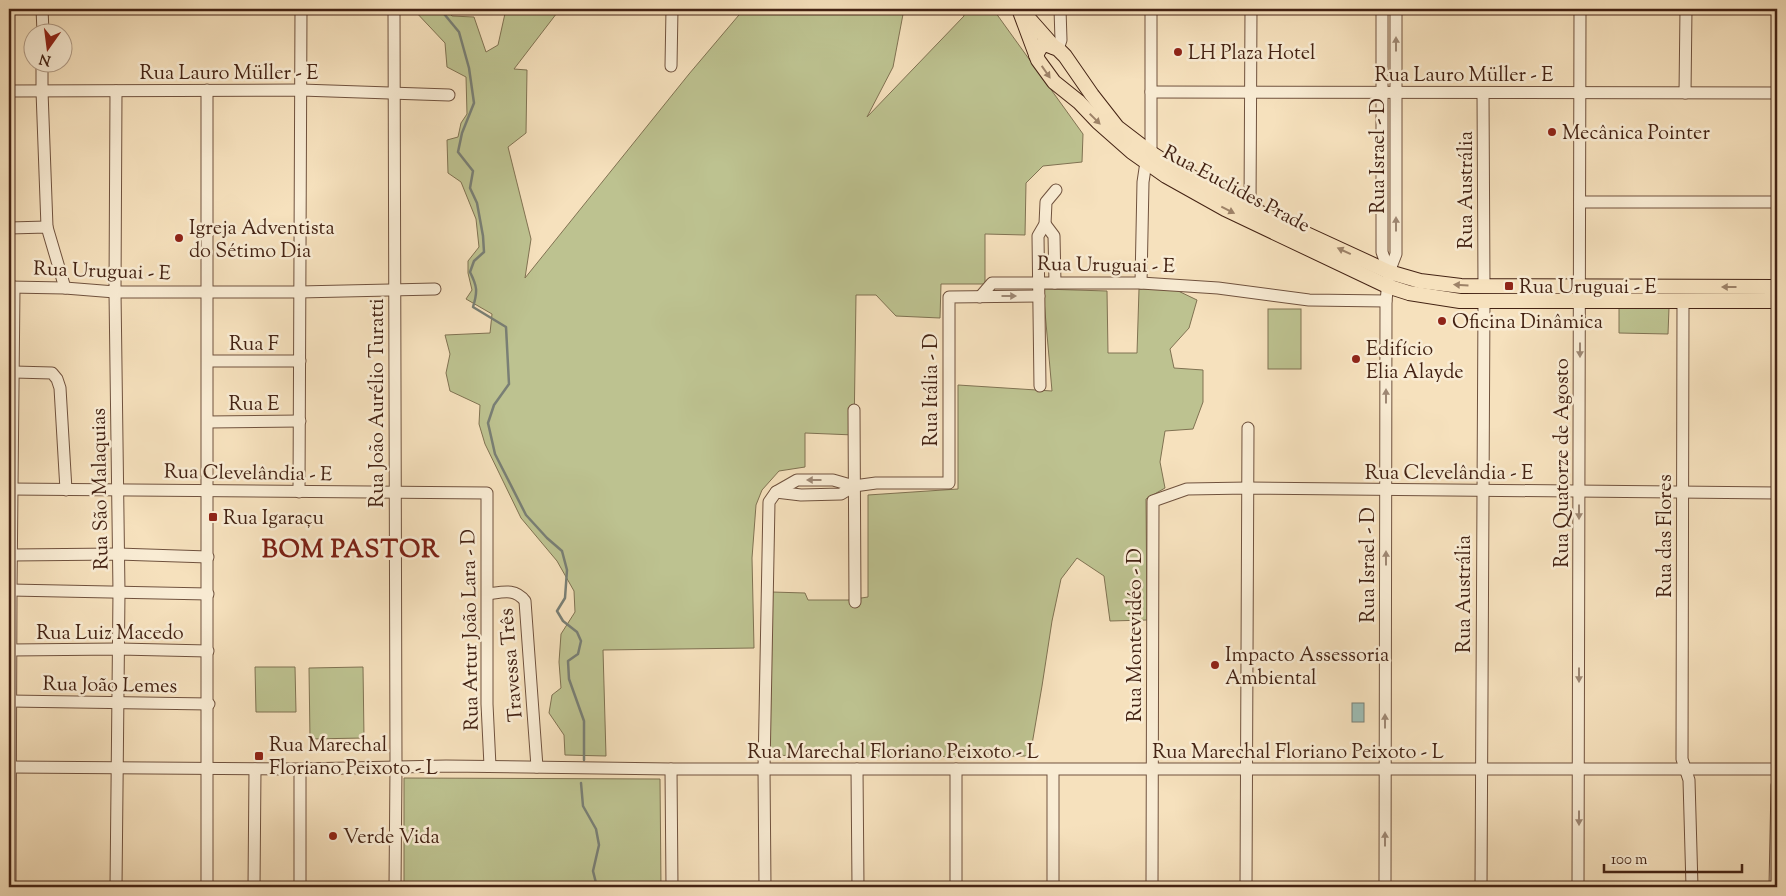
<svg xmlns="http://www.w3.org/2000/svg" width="1786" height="896" viewBox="0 0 1786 896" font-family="'Sorts Mill Goudy',serif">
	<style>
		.green { fill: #bdc290; stroke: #807252 }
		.water { fill: #9dbdb5; stroke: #797f75 }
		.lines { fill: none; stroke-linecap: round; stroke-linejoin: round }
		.stream { stroke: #797f75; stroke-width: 2.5 }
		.minor-casing { stroke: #70523e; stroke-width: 13 }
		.major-casing { stroke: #442314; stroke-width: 16 }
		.minor { stroke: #f9ecd4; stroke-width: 11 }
		.major { stroke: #f6e1bd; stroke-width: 14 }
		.oneway { fill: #9e8874 }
		.oneway2 { fill: #9d8268 }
		.poi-dot { fill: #8f2418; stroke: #f9ecd4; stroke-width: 2 }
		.labels { text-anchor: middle; stroke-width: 5; stroke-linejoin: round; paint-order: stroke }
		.poi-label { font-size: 20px; fill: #442314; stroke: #f9ecd4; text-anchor: start }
		.street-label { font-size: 20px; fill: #442314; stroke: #f9ecd4 }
		.district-label { font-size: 25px; font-weight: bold; letter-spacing: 1px; fill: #7a1f14; stroke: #f9ecd4 }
	</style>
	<rect width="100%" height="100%" fill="#f6e1bd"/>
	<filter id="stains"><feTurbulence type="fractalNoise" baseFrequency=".004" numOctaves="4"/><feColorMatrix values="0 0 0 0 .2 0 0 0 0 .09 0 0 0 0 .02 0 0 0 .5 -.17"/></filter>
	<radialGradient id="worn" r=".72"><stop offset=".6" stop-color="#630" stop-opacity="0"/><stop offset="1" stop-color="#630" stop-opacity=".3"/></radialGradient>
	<!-- green -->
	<g class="green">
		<path d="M413 9H446L452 16 474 17 486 52 498 45 506 9H560L514 69 527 70 526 133 508 147 531 239 525 278 689 74 744 9H904L893 67 867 117 964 16 963 9H993L1083 134 1082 162 1043 166 1026 183 1025 235 985 234V284H941L940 318 896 316 876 295H856L854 435 805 433V467L779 471 762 490 756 505 752 558 754 648 603 650 606 756 565 755 564 735 549 713 552 695 561 688 559 662 561 634 575 612 574 591 557 561 521 518 485 444 479 424 480 405 450 391 446 373 450 354 445 335 490 333 492 314 466 299 472 290 468 273V261L479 247 476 219 461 182 448 173 447 140 458 137 461 123 467 114 466 77 447 67 445 43Z"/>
		<path d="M1043 289 1107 291 1108 353H1137L1139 289H1174L1197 300 1189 328 1170 349 1174 368 1203 370V402L1193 429 1165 431 1160 462 1165 488 1146 499 1147 620 1110 621 1104 576 1077 558 1061 579 1052 621 1042 686 1030 756 848 757 768 755 772 592 805 593 808 600H848L868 597V495L958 489V385L1052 391Z"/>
		<path d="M1619 307 1669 308 1668 334 1619 333Z"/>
		<rect x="1268" y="309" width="33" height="60"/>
		<path d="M255 667H295L296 712H256Z"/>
		<path d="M363 667 364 738 310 739 309 668Z"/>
		<path d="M404 778 660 779 661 887H404Z"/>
	</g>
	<!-- water -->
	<rect class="water" x="1352" y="703" width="12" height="19"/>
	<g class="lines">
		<!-- stream -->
		<g class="stream">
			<path d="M440 9 459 32 469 68 474 103 462 133 458 152 473 171 470 188 477 203 483 236 484 252 474 261 470 272C477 286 478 291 473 307L506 327 509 384 494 405 488 423 495 454 526 515 547 538 562 551 567 570 565 598 557 611 563 621 577 632 581 641 578 654 568 661 569 679 584 721V760"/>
			<path d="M581 783 583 806 596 829 599 845 593 871 597 887"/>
		</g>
		<!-- minor casing -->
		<g class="minor-casing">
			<g id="minor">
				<path d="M42 9 43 32"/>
				<path d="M394 9 396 767 395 887"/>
				<path d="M1382 9V252L1389 272"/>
				<path d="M1058 49 1061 40 1060 9"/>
				<path d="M42 62V91L47 227"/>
				<path d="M671 66 672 9"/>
				<path d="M207 90V887"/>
				<path d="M9 91 301 90 449 95"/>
				<path d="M1151 92 1777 93"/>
				<path d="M1483 93 1484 286"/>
				<path d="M1685 93 1686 9"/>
				<path d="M1580 202H1777"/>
				<path d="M1247 215 1250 208 1251 9"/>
				<path d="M1045 224 1054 236 1055 283"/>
				<path d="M9 228 47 227 65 288"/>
				<path d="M1141 283 1143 182 1146 162 1151 153V9"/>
				<path d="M9 287 65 288 115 292H299L435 289"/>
				<path d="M980 297 992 283H1141L1218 288 1309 300 1386 301"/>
				<path d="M1683 301 1682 759 1689 780 1692 887"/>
				<path d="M208 361H300"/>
				<path d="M14 372 52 373 57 379 60 388 66 490"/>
				<path d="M1040 386 1038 236 1045 224 1046 202 1056 190"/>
				<path d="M854 410 855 602"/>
				<path d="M208 422 300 421"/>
				<path d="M9 489 487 493V704L490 766"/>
				<path d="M299 492 301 9"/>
				<path d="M776 492 801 495 841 494 854 486"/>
				<path d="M12 555 118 554 208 557"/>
				<path d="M11 590 208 594"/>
				<path d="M488 594C503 592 515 588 525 601L537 767"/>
				<path d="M11 650 119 649 208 651"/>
				<path d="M10 701 209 704"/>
				<path d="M9 767 300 769 446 766 671 769H1777"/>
				<path d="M671 769 672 887"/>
				<path d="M857 769 858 887"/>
				<path d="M956 769V887"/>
				<path d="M10 887 11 590 14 287"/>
				<path d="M116 887 119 592 115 292 116 91"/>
				<path d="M254 887 255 769"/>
				<path d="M300 887V769"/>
				<path d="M765 887 764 769 769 502 776 492 797 480H833L854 486 876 483H949V297L1039 296"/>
				<path d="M1053 887V770"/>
				<path d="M1152 887 1153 501 1187 489 1248 488 1777 493"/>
				<path d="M1246 887 1248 428"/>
				<path d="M1385 887 1386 301 1389 272 1396 254V9"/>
				<path d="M1481 887 1484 301"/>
				<path d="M1578 887 1580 9"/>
				<path d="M1775 887 1777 785"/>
			</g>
		</g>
		<!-- major casing -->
		<g class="major-casing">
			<g id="major">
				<path d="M1019 9 1038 60 1054 82 1079 102 1098 122 1132 152 1166 176 1225 209 1387 286 1409 293 1460 301H1777"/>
				<path d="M1023 12 1054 47"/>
				<path d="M1036 55 1042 45 1045 44 1058 49 1065 56 1092 95 1117 127 1151 153 1173 167 1250 208 1389 272 1420 281 1461 286 1777 287"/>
			</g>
		</g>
		<!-- minor -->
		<use href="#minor" class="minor"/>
		<!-- major -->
		<use href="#major" class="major"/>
	</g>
	<!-- one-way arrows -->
	<defs><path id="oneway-solid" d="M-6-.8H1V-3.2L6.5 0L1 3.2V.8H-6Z" transform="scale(1.25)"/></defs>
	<g class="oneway">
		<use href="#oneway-solid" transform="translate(1396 44) rotate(-90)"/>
		<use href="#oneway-solid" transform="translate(1396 224) rotate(-90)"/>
		<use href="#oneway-solid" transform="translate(1009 296)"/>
		<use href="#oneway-solid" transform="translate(1580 350) rotate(90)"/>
		<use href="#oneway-solid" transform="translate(1386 396) rotate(-90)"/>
		<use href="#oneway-solid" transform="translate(814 480) rotate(180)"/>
		<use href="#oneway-solid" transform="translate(1579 512) rotate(90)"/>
		<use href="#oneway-solid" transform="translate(1386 558) rotate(-90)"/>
		<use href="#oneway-solid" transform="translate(1579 675) rotate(90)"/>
		<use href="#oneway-solid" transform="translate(1385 721) rotate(-90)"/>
		<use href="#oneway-solid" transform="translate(1579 818) rotate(90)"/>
		<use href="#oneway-solid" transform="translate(1385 839) rotate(-90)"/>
	</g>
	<g class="oneway2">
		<use href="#oneway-solid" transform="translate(1046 72) rotate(55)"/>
		<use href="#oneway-solid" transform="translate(1095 119) rotate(45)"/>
		<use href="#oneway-solid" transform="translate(1228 210) rotate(27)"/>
		<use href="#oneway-solid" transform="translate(1344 251) rotate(-155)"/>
		<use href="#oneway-solid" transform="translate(1461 285) rotate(-177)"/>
		<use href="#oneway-solid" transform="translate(1729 287) rotate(-180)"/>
	</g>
	<!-- markers -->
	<g class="poi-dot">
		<circle cx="1178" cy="52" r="5"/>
		<circle cx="1552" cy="132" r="5"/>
		<circle cx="179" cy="238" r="5"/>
		<rect x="1504" y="281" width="10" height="10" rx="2.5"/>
		<circle cx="1442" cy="321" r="5"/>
		<circle cx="1356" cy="359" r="5"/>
		<rect x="208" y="512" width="10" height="10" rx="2.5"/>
		<circle cx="1215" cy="665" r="5"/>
		<rect x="254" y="751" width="10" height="10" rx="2.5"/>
		<circle cx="333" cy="836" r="5"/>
	</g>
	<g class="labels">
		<!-- poi labels -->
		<g class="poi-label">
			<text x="1188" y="59">LH Plaza Hotel</text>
			<text x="1562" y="139">Mecânica Pointer</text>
			<text x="189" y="234">Igreja Adventista<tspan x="189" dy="23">do Sétimo Dia</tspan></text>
			<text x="1519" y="293">Rua Uruguai - E</text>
			<text x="1452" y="328">Oficina Dinâmica</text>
			<text x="1366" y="355">Edifício<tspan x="1366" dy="23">Elia Alayde</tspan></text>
			<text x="223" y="524">Rua Igaraçu</text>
			<text x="1225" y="661">Impacto Assessoria<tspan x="1225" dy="23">Ambiental</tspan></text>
			<text x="269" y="751">Rua Marechal<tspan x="269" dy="23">Floriano Peixoto - L</tspan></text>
			<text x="343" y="843">Verde Vida</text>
		</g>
		<!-- street labels -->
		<g class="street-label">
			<text x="229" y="79">Rua Lauro Müller - E</text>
			<text x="1464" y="81">Rua Lauro Müller - E</text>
			<text transform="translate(1377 156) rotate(-90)" y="7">Rua Israel - D</text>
			<text transform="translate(1237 188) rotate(28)" y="7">Rua Euclides Prade</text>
			<text transform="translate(1465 190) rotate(-90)" y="7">Rua Austrália</text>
			<text transform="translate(1106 264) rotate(1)" y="7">Rua Uruguai - E</text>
			<text transform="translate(102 270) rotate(2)" y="7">Rua Uruguai - E</text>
			<text x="254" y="350">Rua F</text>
			<text transform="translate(930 390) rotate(-90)" y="7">Rua Itália - D</text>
			<text x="254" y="410">Rua E</text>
			<text transform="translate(376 403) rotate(-90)" y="7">Rua João Aurélio Turatti</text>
			<text transform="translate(1561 463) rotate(-90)" y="7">Rua Quatorze de Agosto</text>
			<text transform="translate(248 472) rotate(1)" y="7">Rua Clevelândia - E</text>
			<text x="1449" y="479">Rua Clevelândia - E</text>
			<text transform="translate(99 489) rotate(-91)" y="7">Rua São Malaquias</text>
			<text transform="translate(1664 536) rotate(-90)" y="7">Rua das Flores</text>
			<text transform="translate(1367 565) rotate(-90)" y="7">Rua Israel - D</text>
			<text transform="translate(1463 594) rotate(-90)" y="7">Rua Austrália</text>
			<text transform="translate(469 630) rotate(-91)" y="7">Rua Artur João Lara - D</text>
			<text x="110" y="639">Rua Luiz Macedo</text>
			<text transform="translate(1134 635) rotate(-90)" y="7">Rua Montevidéo - D</text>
			<text transform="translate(510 665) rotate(-95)" y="7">Travessa Três</text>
			<text transform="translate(110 684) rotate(1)" y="7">Rua João Lemes</text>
			<text x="893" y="758">Rua Marechal Floriano Peixoto - L</text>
			<text x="1298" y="758">Rua Marechal Floriano Peixoto - L</text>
		</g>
		<!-- district labels -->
		<g class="district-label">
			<text x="351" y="557">BOM PASTOR</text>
		</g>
	</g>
	<!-- margin -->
	<rect width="1786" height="896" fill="none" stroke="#f6e1bd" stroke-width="30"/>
	<rect x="10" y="10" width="1766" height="876" fill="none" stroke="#442314" stroke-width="2.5"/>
	<rect x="15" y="15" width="1756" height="866" fill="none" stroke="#442314"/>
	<!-- north arrow -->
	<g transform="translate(48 48) rotate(194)"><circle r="24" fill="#f9ecd4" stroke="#b19c87"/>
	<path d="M0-4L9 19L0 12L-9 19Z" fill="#8f2418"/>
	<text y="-8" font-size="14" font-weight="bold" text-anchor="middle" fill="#442314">N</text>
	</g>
	<!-- scale -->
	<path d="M1604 864v8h138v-8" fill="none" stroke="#442314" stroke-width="2.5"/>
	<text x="1611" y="864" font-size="15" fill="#442314" stroke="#f9ecd4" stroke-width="4" paint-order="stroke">100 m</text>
	<rect width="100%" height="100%" filter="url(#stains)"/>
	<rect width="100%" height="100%" fill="url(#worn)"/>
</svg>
